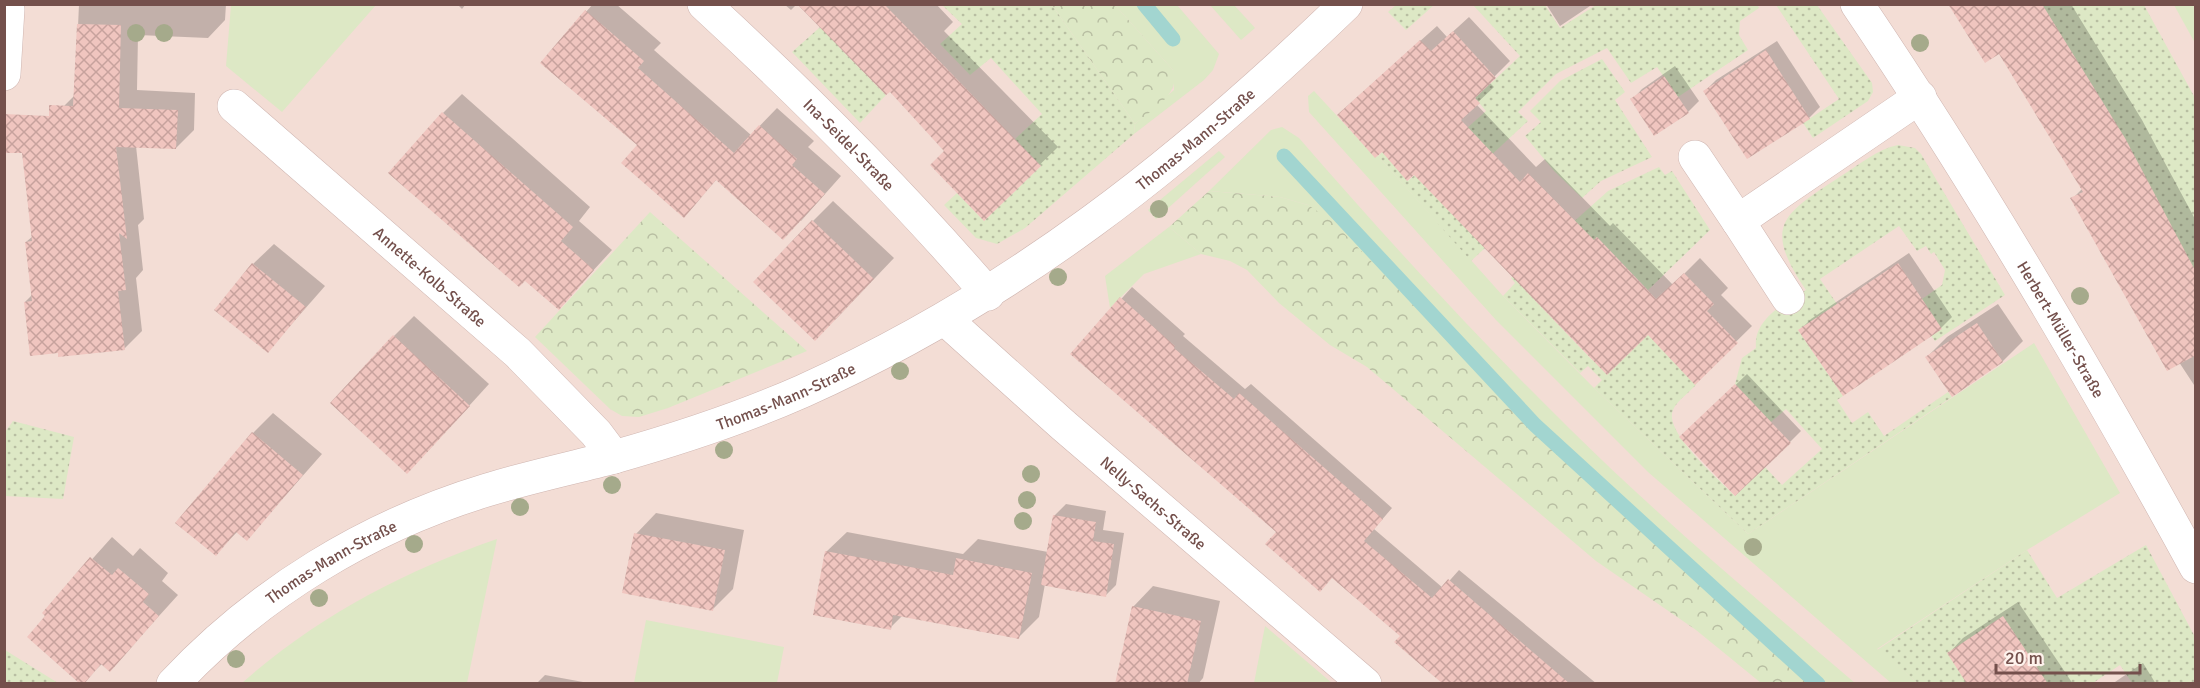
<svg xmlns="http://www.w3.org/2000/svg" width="2200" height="688" viewBox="0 0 2200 688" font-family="Signika,sans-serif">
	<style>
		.residential { fill: #f3ddd5 }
		.grass { fill: #dde8c5 }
		.forest { fill: url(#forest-crowns) }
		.park { fill: url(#park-dots) }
		.shadow { fill: #0003 }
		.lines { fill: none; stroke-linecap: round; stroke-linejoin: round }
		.stream { stroke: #a2d5d0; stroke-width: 15 }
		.building { fill: url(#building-cross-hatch) }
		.minor-casing { stroke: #cfb5b0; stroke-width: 34 }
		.minor { stroke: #fff; stroke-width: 33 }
		.tree { fill: #a5aa8b }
		.labels { text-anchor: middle; stroke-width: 5; stroke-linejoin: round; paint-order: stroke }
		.street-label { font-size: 16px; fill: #74504c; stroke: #fef2ec }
	</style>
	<defs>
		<pattern id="forest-crowns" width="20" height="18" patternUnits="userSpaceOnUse" patternTransform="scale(1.5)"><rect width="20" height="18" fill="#dde8c5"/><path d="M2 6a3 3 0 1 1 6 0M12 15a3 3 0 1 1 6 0" fill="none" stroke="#b8bea2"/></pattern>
		<pattern id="park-dots" width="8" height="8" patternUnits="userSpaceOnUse" patternTransform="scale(1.5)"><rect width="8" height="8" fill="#dde8c5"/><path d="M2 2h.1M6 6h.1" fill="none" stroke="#b8bea2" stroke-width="1.8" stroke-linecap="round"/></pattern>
		<pattern id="building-cross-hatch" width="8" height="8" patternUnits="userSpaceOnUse" patternTransform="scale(1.5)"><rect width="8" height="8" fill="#f0c5bf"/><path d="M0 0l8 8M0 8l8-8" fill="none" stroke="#c7a29d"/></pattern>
	</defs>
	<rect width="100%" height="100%" fill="#fbede6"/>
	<!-- residential -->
	<rect class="residential" x="5" y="5" width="2190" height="678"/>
	<!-- grass -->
	<g class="grass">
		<path d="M231 5V4L376 5 282 112 226 66Z"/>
		<path d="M1115 5H1177L1219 54 1213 70 1204 80 1134 134 1135 124 1174 90 1173 70Z"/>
		<path d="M1210 5H1234L1255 28 1241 40Z"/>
		<path d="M2174 5H2195V43Z"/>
		<path d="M1314 91 1375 157 1378 156 1503 296 1594 388 1748 534 2034 343 2120 493 2027 550 1877 649 1918 683H1891L1648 472 1496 320 1309 112 1308 96Z"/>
		<path d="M1282 127 1299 138C1386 238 1476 337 1571 430 1661 519 1759 601 1855 683H1812L1732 613 1518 413 1440 331 1308 205 1280 197 1209 191 1271 130Z"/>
		<path d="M1219 151 1225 157 1156 219 1148 210Z"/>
		<path d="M1169 227 1201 254 1144 274 1110 308 1105 276Z"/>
		<path d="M497 539 467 683H242C316 617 404 571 497 539Z"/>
		<path d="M646 620 784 647 777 683H634Z"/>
		<path d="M1265 626 1332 683H1254Z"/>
	</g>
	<!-- forest -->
	<g class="forest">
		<path d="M1052 5H1115L1173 70C1182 94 1151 110 1135 124Z"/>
		<path d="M1209 191 1280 197 1308 205 1332 221 1518 413 1732 613 1812 683H1761L1696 630 1596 561 1367 367 1330 345 1279 303 1247 270 1230 261 1201 254 1169 227Z"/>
		<path d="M650 212 807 351 668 408 639 417 622 416 610 409 535 337Z"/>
	</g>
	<!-- park -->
	<g class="park">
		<path d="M1757 4 1759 8 1740 21 1739 35 1748 50 1678 97 1657 67 1631 83 1607 48 1556 74 1518 112 1528 121 1486 160 1485 248 1471 261 1378 156 1408 129V181L1486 111 1475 98 1520 56 1473 5H1545L1560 28 1596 5Z"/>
		<path d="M845 5H880L838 46 886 95 860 123 792 52Z"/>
		<path d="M942 5H1052L1135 124 1134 134 1025 228 997 244 976 238 944 205 957 193 984 221 1041 166 1015 139 1042 114 991 58 970 75 940 44 962 24Z"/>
		<path d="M1396 5V4L1434 5 1406 30 1388 12Z"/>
		<path d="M1776 5H1817L1872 83 1873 92 1868 101 1813 138 1803 123 1839 99Z"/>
		<path d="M2042 5H2144L2195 98V272L2107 109Z"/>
		<path d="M1602 59 1625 92 1615 100 1652 157 1601 181 1582 198 1554 171 1525 136 1541 122 1530 111 1560 81Z"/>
		<path d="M1898 145 1915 148 1921 154 2005 295 1935 341 1923 325 1934 317 1922 299 1942 285 1945 270 1934 252 1931 254 1926 246 1917 251 1899 226 1820 279 1837 304 1798 330 1843 396 1837 400 1852 423 1868 412 1884 436 1948 392 1952 397 1748 534 1594 388 1602 380 1588 366 1580 373 1503 296 1515 283 1511 278 1608 191 1659 167 1665 175 1672 171 1710 230 1648 290 1597 237 1533 298 1592 360 1634 320 1698 382C1692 391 1677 400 1673 410 1663 432 1720 480 1735 496L1765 467 1782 485 1822 449 1786 409 1771 422 1735 384 1742 358 1756 348C1753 319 1785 303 1806 290 1761 224 1784 214 1841 176 1859 165 1877 149 1898 145Z"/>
		<path d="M13 421 74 437 63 499 5 496V432Z"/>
		<path d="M2146 545 2195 637V683H2132L2120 665 2093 683H1918L1877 650 2027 550 2057 598Z"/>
		<path d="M4 650H5L58 683H5Z"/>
	</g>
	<!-- shadow -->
	<g class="shadow">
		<path d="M79 4H226L225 20 208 38 138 35 137 90 195 93 194 130 176 148 136 146 144 219 138 225 143 270 136 278 142 331 124 349 31 354 25 302 33 294 26 242 33 236 64 106 75 95Z"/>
		<path d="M457 4H466L462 9Z"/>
		<path d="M593 4H616L661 43 654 50 751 135 777 108 814 141 808 147 841 176 801 221 717 179 684 216 639 145 542 62Z"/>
		<path d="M784 4H797L791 10Z"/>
		<path d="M800 4H936L953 22 944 31 1058 147 984 219 946 151 890 90Z"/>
		<path d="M1546 4H1593L1560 26Z"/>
		<path d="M1950 4H2071L2142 120 2196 221V388L2072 199 2083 188 1999 52Z"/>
		<path d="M1469 17 1510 61 1489 82 1494 87 1476 104 1536 167 1545 159 1610 226 1613 223 1673 285 1700 258 1728 288 1721 295 1752 326 1695 382 1648 332 1354 100 1437 26 1447 37Z"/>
		<path d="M1777 41 1820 107 1809 118 1705 91 1716 80Z"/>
		<path d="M1675 66 1699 101 1688 112 1632 100 1642 89Z"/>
		<path d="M462 94 590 207 579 221 612 250 559 308 443 113Z"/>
		<path d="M833 201 894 258 836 319 813 221Z"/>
		<path d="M274 244 325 286 268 351 253 264Z"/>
		<path d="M1909 253 1952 317 1941 328 1843 394 1800 330 1811 319Z"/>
		<path d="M1132 287 1185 334 1183 336 1245 389 1251 384 1392 508 1374 529 1443 588 1459 570 1597 684H1445L1402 636 1072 354Z"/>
		<path d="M1998 304 2023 341 2003 361 1952 395 1927 357 1947 337Z"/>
		<path d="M414 316 489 384 427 452 394 336Z"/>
		<path d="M1747 374 1801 431 1790 442 1682 437Z"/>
		<path d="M273 413 322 454 247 539 238 531 216 554 253 433Z"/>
		<path d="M1066 504 1106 511 1103 530 1124 533 1116 585 1105 596 1045 584 1039 617 1018 638 903 615 890 628 826 552 847 532 963 554 978 539 1048 552 1055 515Z"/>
		<path d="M656 513 744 530 733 589 713 609 636 534Z"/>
		<path d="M112 537 133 556 140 548 168 573 162 581 178 595 110 670 103 663 82 683 44 613Z"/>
		<path d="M1153 586 1220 601 1203 678 1198 684H1117L1133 607Z"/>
		<path d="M2018 602 2073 684H1969L1949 653 1963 638Z"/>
		<path d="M2143 663 2156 684H2112Z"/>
		<path d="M545 675 594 684H536Z"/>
	</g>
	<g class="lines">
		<!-- stream -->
		<g class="stream">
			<path d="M1144 4 1173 39"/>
			<path d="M1284 156 1535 425 1818 684"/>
		</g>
	</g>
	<!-- building -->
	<g class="building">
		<path d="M797 4H884L1041 166 984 221 930 165 944 151 890 92 886 95Z"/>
		<path d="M1948 4H2042L2125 138 2196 272V355L2167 371 2070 198 2083 192 1999 54 1985 63Z"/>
		<path d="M585 10 644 61 638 68 734 153 759 125 797 159 792 165 825 194 783 240 716 180 684 218 621 163 637 145 540 63Z"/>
		<path d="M77 24 121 25 119 108 178 110 176 149 116 147 127 239 119 233 126 290 118 291 125 350 58 357V353L30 356 24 302 32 301 25 242 32 241 22 153H4V114L49 116V105L73 106Z"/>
		<path d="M1453 31 1496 78 1475 98 1480 103 1461 120 1520 182 1528 173 1594 240 1597 237 1656 299 1684 273 1714 304 1707 311 1738 343 1695 385 1648 335 1607 375 1414 175 1407 181 1382 152 1375 158 1337 115 1420 40 1431 51Z"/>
		<path d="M1766 50 1810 119 1747 159 1703 91Z"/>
		<path d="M1664 76 1689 113 1654 136 1630 99Z"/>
		<path d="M442 112 573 227 561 241 594 270 559 310 525 281 519 287 388 173Z"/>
		<path d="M812 220 874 279 815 341 753 282Z"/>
		<path d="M252 263 306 307 268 353 214 310Z"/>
		<path d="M1898 263 1942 329 1843 396 1798 330Z"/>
		<path d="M1120 297 1175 346 1174 348 1234 399 1239 393 1383 519 1364 541 1432 598 1448 579 1570 684H1443L1394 642 1400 636 1332 578 1320 592 1265 544 1276 532 1070 354Z"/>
		<path d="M1977 323 2003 362 1952 397 1925 357Z"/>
		<path d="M393 335 470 406 407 474 330 403Z"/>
		<path d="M1735 384 1791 443 1735 496 1679 437Z"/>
		<path d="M252 432 303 475 247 541 236 532 216 556 175 523Z"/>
		<path d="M1053 515 1096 522 1093 541 1114 544 1106 597 1041 585Z"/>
		<path d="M634 533 725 550 713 611 622 593Z"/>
		<path d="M825 551 953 575 956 558 1032 573 1019 639 893 615 891 630 813 615Z"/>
		<path d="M90 557 112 575 118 568 149 594 143 602 159 616 110 672 101 664 84 684H80L27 637 45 616 42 613Z"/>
		<path d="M1132 606 1201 621 1187 684H1115Z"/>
		<path d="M2003 616 2048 684H1967L1947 653Z"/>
	</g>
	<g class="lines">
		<!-- minor casing -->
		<g class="minor-casing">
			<g id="minor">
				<path id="s1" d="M704 4C804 96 899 191 988 294"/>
				<path id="s2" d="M1857 4C1980 186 2091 375 2196 567"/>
				<path d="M4 74 8 9"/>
				<path id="s3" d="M234 106 518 353 596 433 614 457"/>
				<path d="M1695 157 1738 221"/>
				<path d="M1788 298 1738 221 1920 97"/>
				<path id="s4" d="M945 319 1063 425 1365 684"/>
				<path id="s5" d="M173 684C258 593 368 526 487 490 529 477 572 468 614 457 678 439 742 418 803 391 1014 296 1181 163 1346 4"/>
			</g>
		</g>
		<!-- minor -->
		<use href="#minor" class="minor"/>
	</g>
	<!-- trees -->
	<g class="tree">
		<circle cx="136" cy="33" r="9"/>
		<circle cx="164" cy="33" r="9"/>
		<circle cx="1920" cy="43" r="9"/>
		<circle cx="1159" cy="209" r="9"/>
		<circle cx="1058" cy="277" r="9"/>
		<circle cx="2080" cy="296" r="9"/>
		<circle cx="900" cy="371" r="9"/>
		<circle cx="724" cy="450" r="9"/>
		<circle cx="1031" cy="474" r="9"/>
		<circle cx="612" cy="485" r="9"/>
		<circle cx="1027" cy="500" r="9"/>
		<circle cx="520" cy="507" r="9"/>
		<circle cx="1023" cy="521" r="9"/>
		<circle cx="414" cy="544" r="9"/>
		<circle cx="1753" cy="547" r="9"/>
		<circle cx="319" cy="598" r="9"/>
		<circle cx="236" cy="659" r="9"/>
	</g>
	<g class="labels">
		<!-- street labels -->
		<g class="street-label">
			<text dy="6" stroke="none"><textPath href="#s5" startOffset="1173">Thomas-Mann-Straße</textPath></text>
			<text dy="6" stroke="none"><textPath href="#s1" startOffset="202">Ina-Seidel-Straße</textPath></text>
			<text dy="6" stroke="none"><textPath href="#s3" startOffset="260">Annette-Kolb-Straße</textPath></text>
			<text dy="6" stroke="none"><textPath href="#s2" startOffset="384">Herbert-Müller-Straße</textPath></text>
			<text dy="6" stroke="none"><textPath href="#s5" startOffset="687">Thomas-Mann-Straße</textPath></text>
			<text dy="6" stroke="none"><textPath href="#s4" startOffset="278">Nelly-Sachs-Straße</textPath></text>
			<text dy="6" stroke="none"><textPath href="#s5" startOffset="201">Thomas-Mann-Straße</textPath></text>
		</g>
	</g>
	<!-- border -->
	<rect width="2200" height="688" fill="none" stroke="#74504c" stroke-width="12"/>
	<!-- scale -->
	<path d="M1996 664v9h144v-9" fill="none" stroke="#74504c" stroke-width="3"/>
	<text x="2005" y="664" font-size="18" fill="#74504c" stroke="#fef2ec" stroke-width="4.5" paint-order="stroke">20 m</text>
</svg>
